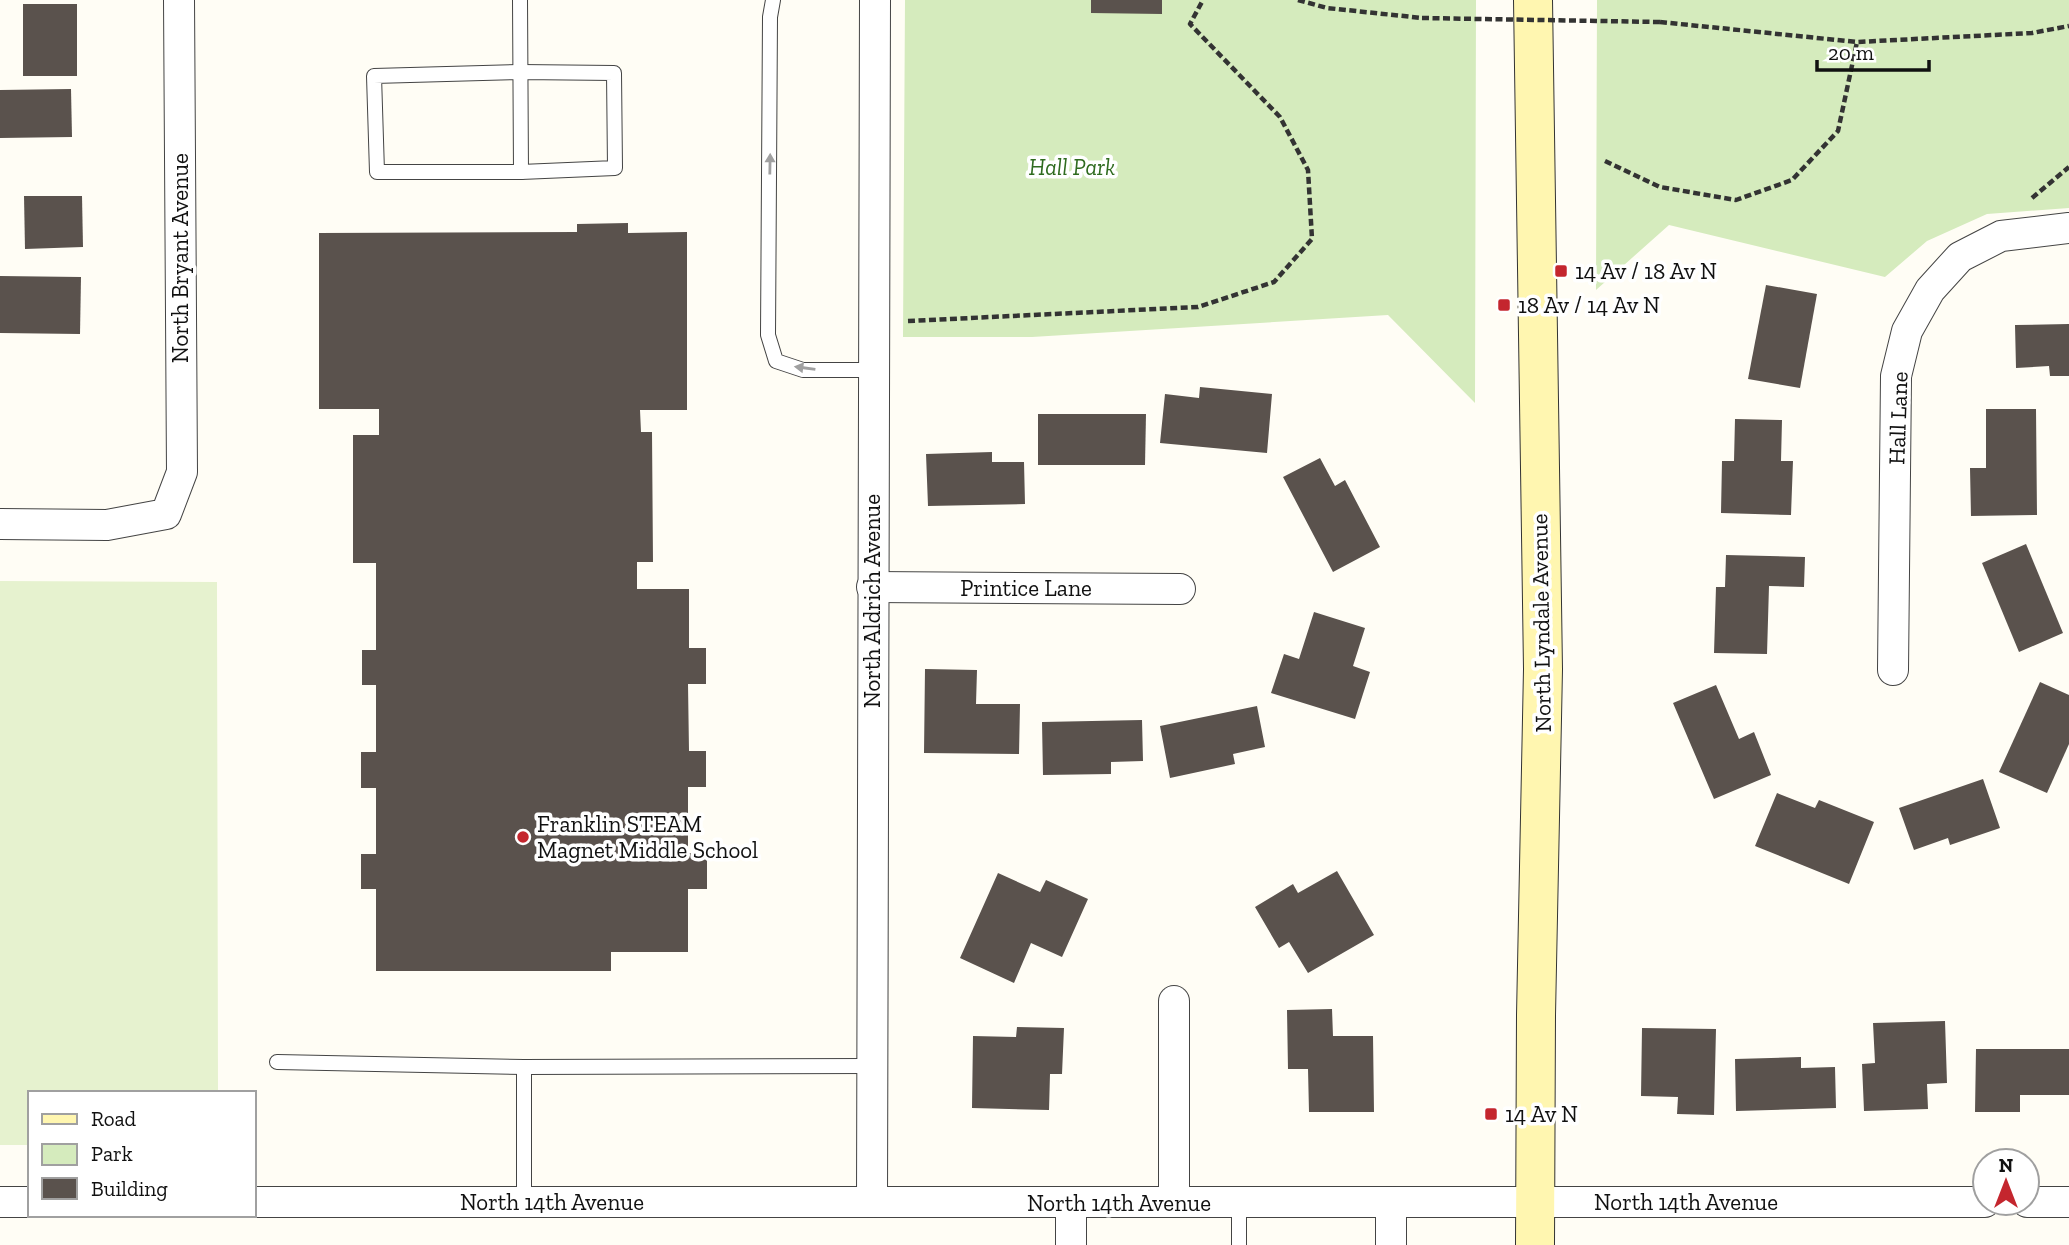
<svg xmlns="http://www.w3.org/2000/svg" width="2069" height="1245" viewBox="0 0 2069 1245" font-family="'Zilla Slab',serif">
	<style>
		.green { fill: #d5ebbd }
		.pitch { fill: #e6f2cf }
		.building { fill: #5a524d }
		.lines { fill: none; stroke-linecap: round; stroke-linejoin: round }
		.lane-casing { stroke: #444; stroke-width: 16 }
		.street-casing { stroke: #444; stroke-width: 32 }
		.secondary-casing { stroke: #333; stroke-width: 40 }
		.path { stroke: #333; stroke-width: 4.5; stroke-dasharray: 7 3.5; stroke-linecap: butt }
		.lane { stroke: #fff; stroke-width: 14 }
		.street { stroke: #fff; stroke-width: 30 }
		.secondary { stroke: #fff6b0; stroke-width: 38 }
		.path-bridge { stroke: #333; stroke-width: 4.5; stroke-dasharray: 7 3.5; stroke-linecap: butt }
		.oneway { fill: #a0a0a0 }
		.poi-dot { fill: #c4262e; stroke: #fff; stroke-width: 2.5 }
		.labels { text-anchor: middle; stroke-width: 7; stroke-linejoin: round; paint-order: stroke }
		.park-label { font-size: 23px; font-style: italic; fill: #2f6b1f; stroke: #fff }
		.street-label { font-size: 23px; fill: #111; stroke: #fff }
		.poi-label { font-size: 23px; fill: #111; stroke: #fff; text-anchor: start }
	</style>
	<rect width="100%" height="100%" fill="#fffdf5"/>
	<!-- green -->
	<g class="green">
		<path d="M905 0H1476L1475 403 1388 315 1032 337H903Z"/>
		<path d="M1597 0H2069V208L1987 214 1927 241 1885 277 1669 225 1596 290Z"/>
	</g>
	<!-- pitch -->
	<path class="pitch" d="M0 581 217 582 218 1093H30V1145H0Z"/>
	<!-- building -->
	<g class="building">
		<path d="M1091 0H1162V14L1091 13Z"/>
		<rect x="23" y="4" width="54" height="72"/>
		<path d="M71 89 72 137 0 138V90Z"/>
		<path d="M24 196H82L83 247 25 249Z"/>
		<path d="M628 223V233L687 232V410H640L641 432H652L653 562H637V589H689V648H706V684H688L689 751H706V787H688V853H707V889H688V952H611V971H376V889H361V854H376V788H361V752H376V685H362V650H376V563H353V435H379V409H319V233L577 232V224Z"/>
		<path d="M0 276 81 277 80 334 0 333Z"/>
		<path d="M1766 285 1817 294 1800 388 1748 379Z"/>
		<path d="M2069 324V376H2050L2049 366 2016 368 2015 325Z"/>
		<path d="M1200 387 1272 394 1267 453 1160 443 1165 394 1199 398Z"/>
		<path d="M1986 409H2036L2037 515 1971 516 1970 468H1986Z"/>
		<path d="M1038 414H1146L1145 465H1038Z"/>
		<path d="M1735 419 1782 420 1781 461H1793L1791 515 1721 513 1722 461H1734Z"/>
		<path d="M992 452V462H1024L1025 504 928 506 926 454Z"/>
		<path d="M1320 458 1335 486 1345 480 1380 547 1333 572 1283 477Z"/>
		<path d="M2026 544 2063 633 2019 652 1982 563Z"/>
		<path d="M1726 555 1805 557 1804 587 1769 586 1767 654 1714 653 1716 587H1725Z"/>
		<path d="M1314 612 1365 628 1353 666 1370 672 1355 719 1271 693 1284 654 1299 659Z"/>
		<path d="M925 669 977 670 976 704H1020L1019 754 924 753Z"/>
		<path d="M2040 682 2069 695V744L2047 793 1999 772Z"/>
		<path d="M1716 685 1739 739 1754 732 1771 775 1714 799 1673 703Z"/>
		<path d="M1257 706 1265 747 1233 754 1235 764 1170 778 1160 726Z"/>
		<path d="M1142 720 1143 761 1111 762V774L1043 775 1042 722Z"/>
		<path d="M1983 779 2000 828 1950 845 1948 838 1914 850 1899 808Z"/>
		<path d="M1777 793 1815 808 1819 800 1874 822 1849 884 1755 846Z"/>
		<path d="M1337 871 1374 935 1308 973 1289 942 1279 948 1255 907 1293 884 1298 893Z"/>
		<path d="M998 873 1040 892 1046 880 1088 899 1062 957 1031 943 1014 983 960 958Z"/>
		<path d="M1332 1009 1333 1036H1373L1374 1112H1309L1308 1069H1288L1287 1010Z"/>
		<path d="M1945 1021 1947 1083 1927 1084 1928 1109 1864 1111 1862 1064 1875 1063 1873 1023Z"/>
		<path d="M1017 1027 1064 1028 1062 1074H1050L1049 1110 972 1108 973 1036 1016 1037Z"/>
		<path d="M1642 1028 1716 1029 1714 1115 1677 1114 1678 1097 1641 1096Z"/>
		<path d="M1976 1049H2069V1095H2020V1112H1975Z"/>
		<path d="M1801 1057V1068L1835 1067 1836 1108 1736 1111 1735 1059Z"/>
	</g>
	<g class="lines">
		<!-- lane casing -->
		<g class="lane-casing">
			<g id="lane">
				<path d="M520 0 521 172"/>
				<path d="M773 0 770 17 768 335 776 361 803 370H873"/>
				<path d="M520 72 614 73 615 168 521 172H377L374 76Z"/>
				<path d="M277 1062 524 1067 872 1066"/>
				<path d="M524 1067V1202"/>
				<path d="M1239 1245V1202"/>
			</g>
		</g>
		<!-- street casing -->
		<g class="street-casing">
			<g id="street">
				<path d="M0 524 107 525 166 514 182 472 179 0"/>
				<path d="M872 587 1180 589"/>
				<path d="M1893 670 1896 376 1907 331 1930 290 1960 257 2001 236 2069 228"/>
				<path d="M1174 1001V1202"/>
				<path d="M0 1202H30"/>
				<path d="M254 1202H1985"/>
				<path d="M872 1202 875 0"/>
				<path d="M2027 1202H2069"/>
				<path d="M1071 1204V1245"/>
				<path d="M1391 1245V1202"/>
			</g>
		</g>
		<!-- secondary casing -->
		<g class="secondary-casing">
			<path id="secondary" d="M1533 0 1543 669 1536 1015 1535 1245"/>
		</g>
		<!-- path -->
		<g class="path">
			<path d="M1298 0 1327 8 1422 18"/>
			<path d="M1660 22 1857 42 2032 33 2069 26"/>
			<path d="M1605 161 1660 187 1736 200 1792 180 1838 131 1857 42"/>
			<path d="M2032 198 2069 167"/>
			<path d="M908 321 1198 307 1274 282 1312 239 1308 170 1280 117 1190 24 1203 0"/>
		</g>
		<!-- lane -->
		<use href="#lane" class="lane"/>
		<!-- street -->
		<use href="#street" class="street"/>
		<!-- secondary -->
		<use href="#secondary" class="secondary"/>
		<!-- path-bridge -->
		<path class="path-bridge" d="M1422 18 1660 22"/>
	</g>
	<!-- one-way arrows -->
	<defs><path id="oneway-solid" d="M-6-.8H1V-3.2L6.5 0L1 3.2V.8H-6Z" transform="scale(1.75)"/></defs>
	<g class="oneway">
		<use href="#oneway-solid" transform="translate(770 164) rotate(-89)"/>
		<use href="#oneway-solid" transform="translate(805 368) rotate(-172)"/>
	</g>
	<!-- markers -->
	<g class="poi-dot">
		<rect x="1554" y="264" width="14" height="14" rx="3.5"/>
		<rect x="1497" y="298" width="14" height="14" rx="3.5"/>
		<circle cx="523" cy="837" r="7"/>
		<rect x="1484" y="1107" width="14" height="14" rx="3.5"/>
	</g>
	<g class="labels">
		<!-- park labels -->
		<g class="park-label">
			<text x="1072" y="175">Hall Park</text>
		</g>
		<!-- street labels -->
		<g class="street-label">
			<text transform="translate(180 258) rotate(-90)" y="8">North Bryant Avenue</text>
			<text transform="translate(1898 418) rotate(-88)" y="8">Hall Lane</text>
			<text x="1026" y="596">Printice Lane</text>
			<text transform="translate(872 601) rotate(-90)" y="8">North Aldrich Avenue</text>
			<text transform="translate(1541 623) rotate(-91)" y="8">North Lyndale Avenue</text>
			<text x="552" y="1210">North 14th Avenue</text>
			<text x="1686" y="1210">North 14th Avenue</text>
			<text x="1119" y="1211">North 14th Avenue</text>
		</g>
		<!-- poi labels -->
		<g class="poi-label">
			<text x="1575" y="279">14 Av / 18 Av N</text>
			<text x="1518" y="313">18 Av / 14 Av N</text>
			<text x="537" y="832">Franklin STEAM<tspan x="537" dy="26">Magnet Middle School</tspan></text>
			<text x="1505" y="1122">14 Av N</text>
		</g>
	</g>
	<!-- legend -->
	<rect x="28" y="1091" width="228" height="126" fill="#ffffff" stroke="#a0a0a0" stroke-width="2"/>
	<rect x="42" y="1114" width="35" height="10" fill="#fff6b0" stroke="#a0a0a0" stroke-width="2"/>
	<text x="91" y="1126" font-size="21" fill="#111111">Road</text>
	<rect x="42" y="1144" width="35" height="21" fill="#d5ebbd" stroke="#a0a0a0" stroke-width="2"/>
	<text x="91" y="1161" font-size="21" fill="#111111">Park</text>
	<rect x="42" y="1178" width="35" height="21" fill="#5a524d" stroke="#a0a0a0" stroke-width="2"/>
	<text x="91" y="1196" font-size="21" fill="#111111">Building</text>
	<!-- north arrow -->
	<g transform="translate(2006 1182)"><circle r="33" fill="#ffffff" stroke="#a0a0a0" stroke-width="2"/>
	<path d="M0-5L12 26L0 18L-12 26Z" fill="#c4262e"/>
	<text y="-10" font-size="19" font-weight="bold" text-anchor="middle" fill="#111111">N</text>
	</g>
	<!-- scale -->
	<path d="M1817 60v10h112v-10" fill="none" stroke="#111111" stroke-width="3.5"/>
	<text x="1828" y="60" font-size="21" fill="#111111" stroke="#ffffff" stroke-width="5" paint-order="stroke">20 m</text>
</svg>
